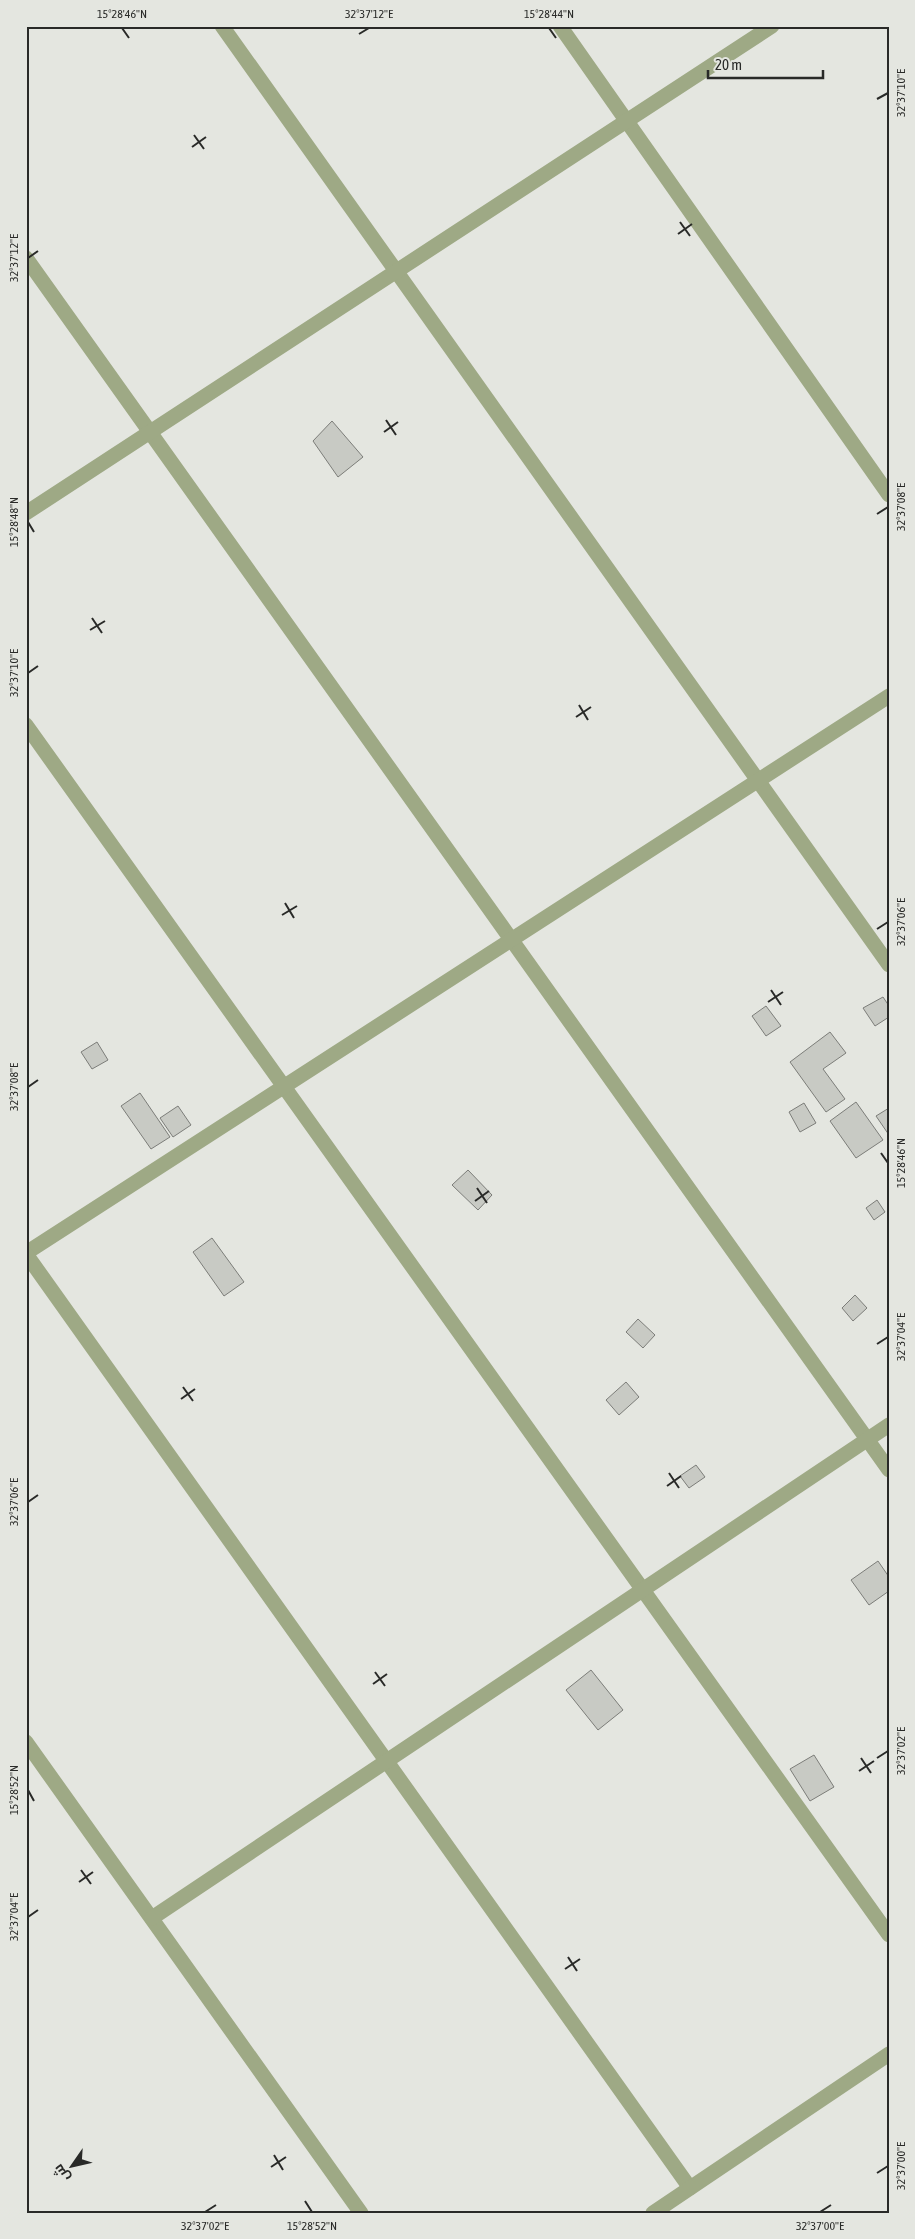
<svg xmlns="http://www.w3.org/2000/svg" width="915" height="2239" viewBox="0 0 915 2239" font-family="'Asap Condensed',Cairo,sans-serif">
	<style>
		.building { fill: #c8cac4; stroke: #7c7d79 }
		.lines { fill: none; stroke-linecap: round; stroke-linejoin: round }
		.street { stroke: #9ea985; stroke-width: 15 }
		.ticks { fill: none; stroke: #292a28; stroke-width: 2 }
		.neatline { fill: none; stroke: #292a28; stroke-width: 2 }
		.ticks-label { font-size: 12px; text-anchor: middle; fill: #292a28 }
	</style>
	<rect width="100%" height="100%" fill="#e4e6e0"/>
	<!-- building -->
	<g class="building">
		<path d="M332 421 363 457 338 477 313 441Z"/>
		<path d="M883 997 889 1006V1017L875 1026 863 1008Z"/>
		<path d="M766 1006 781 1026 766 1036 752 1016Z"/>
		<path d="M830 1032 846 1053 823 1069 845 1099 826 1112 790 1062Z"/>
		<path d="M97 1042 108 1060 92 1069 81 1052Z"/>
		<path d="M140 1093 170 1137 151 1149 121 1106Z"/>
		<path d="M856 1102 883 1140 856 1158 830 1121Z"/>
		<path d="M804 1103 816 1123 800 1132 789 1112Z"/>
		<path d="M178 1106 191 1125 173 1137 160 1118Z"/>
		<path d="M889 1108V1135L876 1116Z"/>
		<path d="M468 1170 492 1195 478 1210 452 1185Z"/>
		<path d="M877 1200 885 1212 874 1220 866 1208Z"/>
		<path d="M212 1238 244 1282 224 1296 193 1252Z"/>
		<path d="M855 1295 867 1308 853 1321 842 1308Z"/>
		<path d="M638 1319 655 1335 643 1348 626 1332Z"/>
		<path d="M626 1382 639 1397 619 1415 606 1400Z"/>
		<path d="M696 1465 705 1477 689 1488 680 1476Z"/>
		<path d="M878 1561 889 1577V1591L869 1605 851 1580Z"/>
		<path d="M591 1670 623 1710 598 1730 566 1690Z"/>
		<path d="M814 1755 834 1787 810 1801 790 1769Z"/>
	</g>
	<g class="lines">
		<!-- street -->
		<g class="street">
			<path d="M222 26 889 965"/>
			<path d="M560 26 889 495"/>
			<path d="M26 258 889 1470"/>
			<path d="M26 513 772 26"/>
			<path d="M26 725 889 1935"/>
			<path d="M26 1253 889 696"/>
			<path d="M26 1254 690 2188"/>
			<path d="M26 1742 361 2213"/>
			<path d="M152 1918 889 1425"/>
			<path d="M653 2213 889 2054"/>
		</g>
	</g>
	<!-- ticks -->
	<path class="ticks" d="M122 28 129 38M549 28 556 38M359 34 369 28M877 99 888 93M194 135 204 149M192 147 206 137M680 222 690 236M678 234 692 224M28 258 38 251M386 420 396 435M384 432 398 422M877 514 888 507M28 522 34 532M92 618 102 633M90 630 105 621M28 673 38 666M579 705 588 720M576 717 591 707M285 903 294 918M282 915 297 906M877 929 888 922M771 990 781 1005M768 1002 783 992M28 1087 38 1080M881 1153 888 1163M477 1188 487 1203M475 1201 489 1191M877 1344 888 1337M183 1387 193 1401M181 1399 195 1389M669 1473 679 1488M667 1486 681 1476M28 1502 38 1495M375 1672 385 1686M373 1684 387 1674M861 1758 871 1773M877 1758 888 1751M859 1771 874 1761M28 1790 34 1801M81 1870 91 1884M79 1882 93 1872M28 1917 38 1910M568 1957 577 1971M565 1969 580 1959M274 2155 283 2170M271 2167 286 2157M877 2173 888 2166M305 2201 312 2212M205 2212 216 2205M820 2212 831 2205"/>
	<!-- border -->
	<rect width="915" height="2239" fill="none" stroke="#e4e6e0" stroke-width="55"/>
	<!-- north arrow -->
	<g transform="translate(72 2166) rotate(236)" stroke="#e4e6e0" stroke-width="4" paint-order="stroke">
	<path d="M0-4L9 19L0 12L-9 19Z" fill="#292a28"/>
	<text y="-8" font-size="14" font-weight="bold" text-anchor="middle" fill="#292a28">ش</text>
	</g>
	<!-- scale -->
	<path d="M708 70v8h115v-8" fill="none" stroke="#292a28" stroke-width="2.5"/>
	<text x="715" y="70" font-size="15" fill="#292a28" stroke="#e4e6e0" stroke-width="4" paint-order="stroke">20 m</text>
	<rect x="28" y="28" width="860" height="2184" class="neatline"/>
	<g class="ticks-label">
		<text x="122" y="18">15°28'46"N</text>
		<text x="369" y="18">32°37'12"E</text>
		<text x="549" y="18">15°28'44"N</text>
		<text transform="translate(901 93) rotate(-90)" y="4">32°37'10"E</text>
		<text transform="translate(14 258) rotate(-90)" y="4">32°37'12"E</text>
		<text transform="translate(901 507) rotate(-90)" y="4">32°37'08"E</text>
		<text transform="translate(14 522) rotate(-90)" y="4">15°28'48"N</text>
		<text transform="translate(14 673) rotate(-90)" y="4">32°37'10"E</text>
		<text transform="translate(901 922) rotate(-90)" y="4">32°37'06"E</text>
		<text transform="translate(14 1087) rotate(-90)" y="4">32°37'08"E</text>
		<text transform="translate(901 1163) rotate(-90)" y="4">15°28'46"N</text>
		<text transform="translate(901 1337) rotate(-90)" y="4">32°37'04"E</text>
		<text transform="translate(14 1502) rotate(-90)" y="4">32°37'06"E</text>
		<text transform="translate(901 1751) rotate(-90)" y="4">32°37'02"E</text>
		<text transform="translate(14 1790) rotate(-90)" y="4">15°28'52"N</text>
		<text transform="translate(14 1917) rotate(-90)" y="4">32°37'04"E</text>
		<text transform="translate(901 2166) rotate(-90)" y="4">32°37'00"E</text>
		<text x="205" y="2230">32°37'02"E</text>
		<text x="312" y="2230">15°28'52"N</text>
		<text x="820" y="2230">32°37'00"E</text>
	</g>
</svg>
